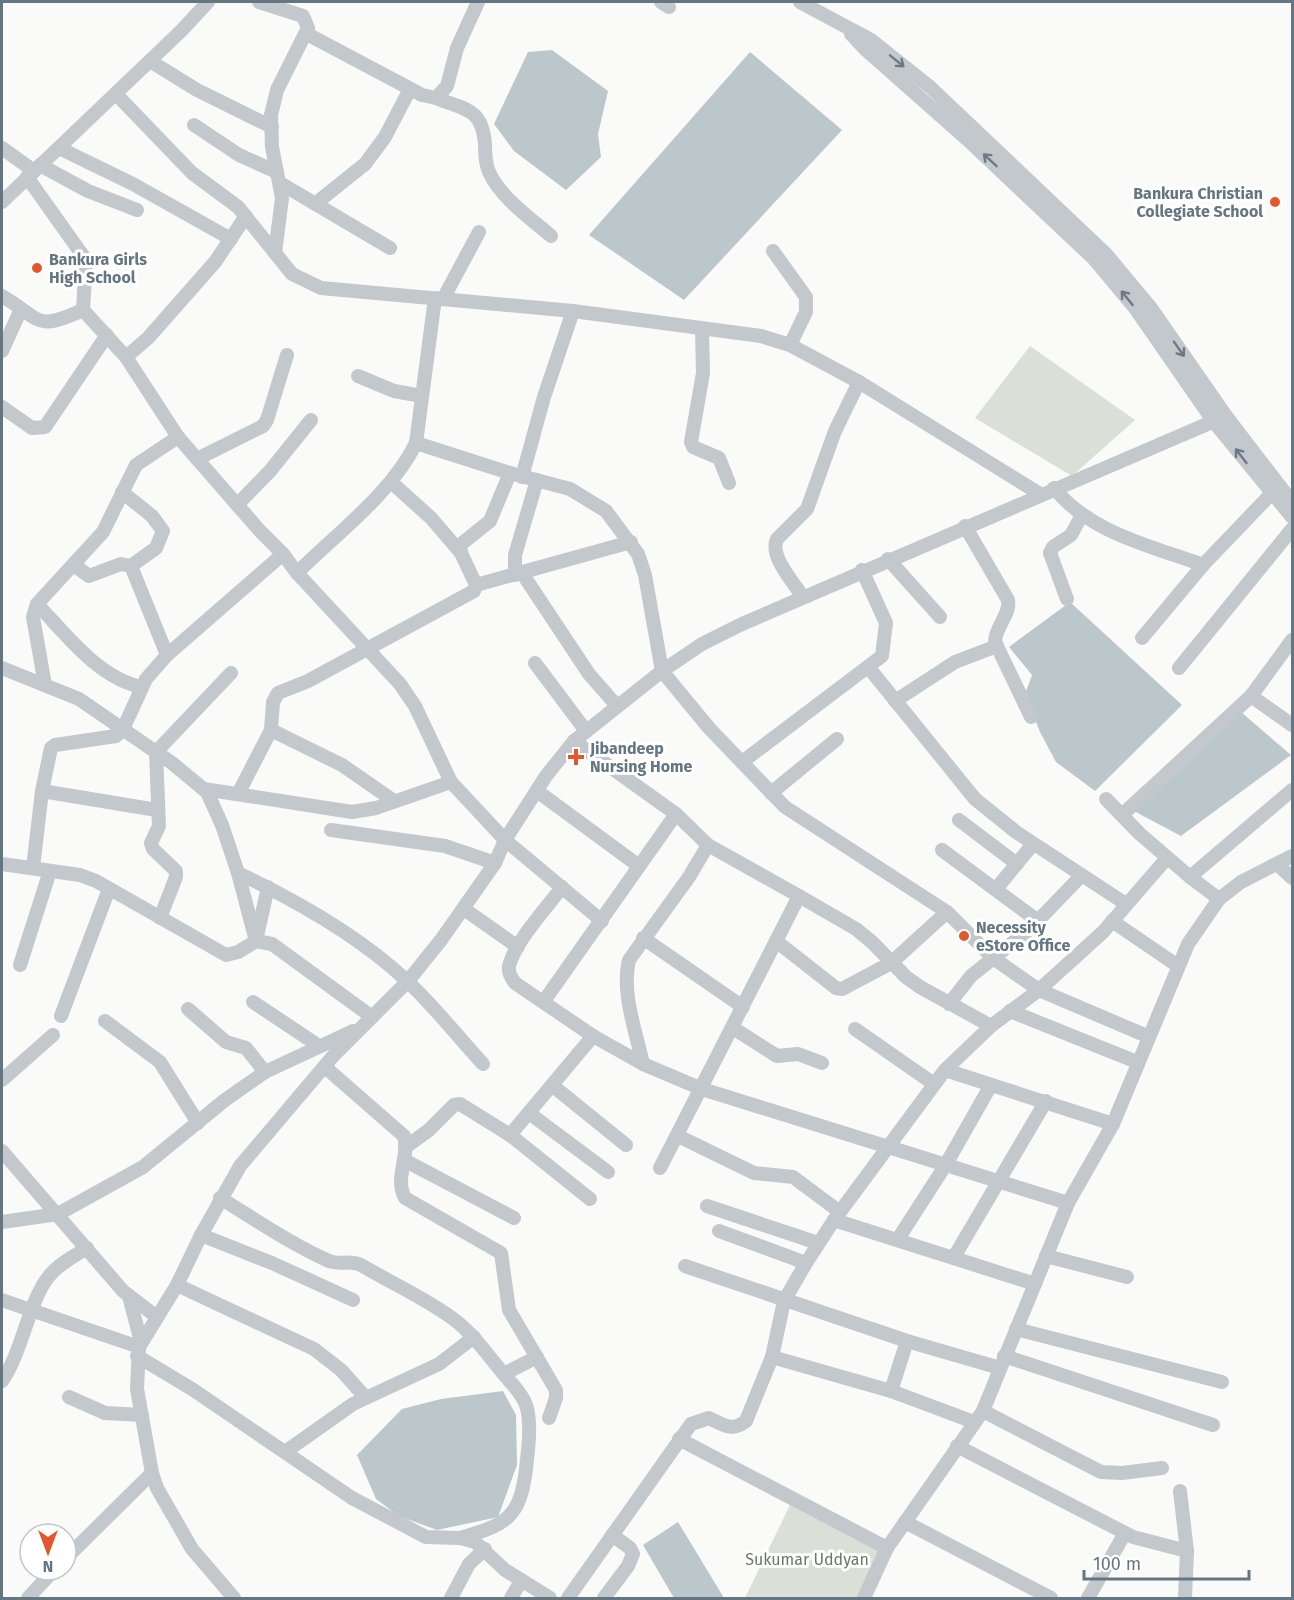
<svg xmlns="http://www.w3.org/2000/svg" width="1294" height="1600" viewBox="0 0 1294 1600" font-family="'Fira Sans',sans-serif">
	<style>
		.green { fill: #dadfd7 }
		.water { fill: #bbc7cb }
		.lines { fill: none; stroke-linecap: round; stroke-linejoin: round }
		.minor { stroke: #c3c8cc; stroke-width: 14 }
		.oneway { stroke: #6a7a87 }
		.poi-dot { fill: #e4572e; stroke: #fff; stroke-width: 2 }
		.labels { text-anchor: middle; stroke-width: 6; stroke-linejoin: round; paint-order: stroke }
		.poi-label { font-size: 16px; font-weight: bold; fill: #657683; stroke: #fff; text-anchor: start }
		.park-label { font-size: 16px; fill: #687a64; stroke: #fff }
	</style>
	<rect width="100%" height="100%" fill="#fafaf8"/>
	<!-- green -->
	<g class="green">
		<path d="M1030 346 1135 420 1072 476 975 418Z"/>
		<path d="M790 1505 882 1552 860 1598H745Z"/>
	</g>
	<!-- water -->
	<g class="water">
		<path d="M552 50 608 91 598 134 601 157 566 190 514 151 494 124 528 52Z"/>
		<path d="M750 52 842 130 684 300 589 235Z"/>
		<path d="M1070 602 1182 705 1095 791 1056 762 1040 732 1025 694 1032 675 1009 647Z"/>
		<path d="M1241 712 1291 755 1181 836 1132 810Z"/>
		<path d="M503 1391 516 1415 517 1465 498 1517 437 1530 399 1516 376 1499 357 1455 402 1409 441 1399Z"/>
		<path d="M678 1522 724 1598H674L643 1545Z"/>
	</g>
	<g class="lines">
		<!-- minor -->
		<g class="minor">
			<path d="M259 2 303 16 308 28 277 90 271 115 272 147 282 198 275 253"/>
			<path d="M661 2 669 7"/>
			<path d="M800 2 871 40 930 87 1106 254 1151 308 1226 416 1292 502"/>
			<path d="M307 34 422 95 436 98 447 86 457 48 478 2"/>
			<path d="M851 34 865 49 969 141 1094 259 1135 308 1214 422 1292 517"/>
			<path d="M150 61 197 90 272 127"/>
			<path d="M116 94 192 173 238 207 292 274 321 288 573 311 761 336 790 345 859 382 1040 494"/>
			<path d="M436 98C466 110 482 108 485 144 485 153 485 163 489 172 501 198 529 217 551 236"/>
			<path d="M194 125 239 155 277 172"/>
			<path d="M2 148 34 171"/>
			<path d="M59 148 133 184 231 239"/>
			<path d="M40 165 88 191 137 210"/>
			<path d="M27 177 86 260 83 310 126 357 178 437 260 531 283 554 297 573 400 684 415 706 451 782 505 840 602 921"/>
			<path d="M280 183 390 248"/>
			<path d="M2 202 181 31 208 2"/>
			<path d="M315 204 365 164 385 137 410 89"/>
			<path d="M773 251 806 297V312L790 345"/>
			<path d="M2 296C43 320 34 332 83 310"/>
			<path d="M443 299 479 232"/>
			<path d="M702 330 703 373 691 442 693 447 719 458 729 483"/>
			<path d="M2 351 21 309"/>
			<path d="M126 357 148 338 215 262 246 216"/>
			<path d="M358 376 394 391 422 396"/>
			<path d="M2 407 32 428 45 427 107 335"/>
			<path d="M416 443 510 473 570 489 606 511 638 554 645 575 662 671 709 728 785 807 947 912 993 958 1039 990 1147 1036"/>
			<path d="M197 459 263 426 267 420 287 355"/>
			<path d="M522 477 544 397 573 311"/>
			<path d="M391 482 431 518 461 553"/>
			<path d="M1054 488C1090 533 1151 546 1203 565"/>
			<path d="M122 492 152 516 163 531 156 548 131 566"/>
			<path d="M237 505 270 471 311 420"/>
			<path d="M965 526 1008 600C1011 614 995 627 995 642L1031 717"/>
			<path d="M888 559 940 617"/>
			<path d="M74 565 89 576 121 564 131 566 167 655"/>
			<path d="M297 573C336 534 392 493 416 443L435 298"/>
			<path d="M522 573 589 674 617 706"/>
			<path d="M515 575V555L537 480"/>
			<path d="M476 585 631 542"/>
			<path d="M802 596C793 581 769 556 777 539L807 509 835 431 859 382"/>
			<path d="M1067 599 1050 553 1053 547 1071 535 1082 515"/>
			<path d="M37 604C66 634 99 679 142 687"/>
			<path d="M1142 638 1203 565 1271 494"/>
			<path d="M535 663 586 731"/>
			<path d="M2 668 79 699 172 763 207 792 222 825 238 873 256 941"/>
			<path d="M869 668 975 799 1016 832 1126 904"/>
			<path d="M1179 668 1292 529"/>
			<path d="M45 685 33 617 37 604 103 532 136 465 178 437"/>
			<path d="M1251 696 1292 725"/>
			<path d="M895 701 955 662 997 646"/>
			<path d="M271 730 342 765 394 801"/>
			<path d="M574 741 676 814 708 845 799 896 660 1168"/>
			<path d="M742 762 882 656 886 623 862 570"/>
			<path d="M204 789 352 812 376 808 451 782"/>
			<path d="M42 791 157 810"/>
			<path d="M537 791 639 866"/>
			<path d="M771 793 837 739"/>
			<path d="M238 794 271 730 273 702 278 693 308 681 474 591 476 585 461 553 460 545 490 521 510 473"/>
			<path d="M1106 799 1140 834 1190 877"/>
			<path d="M1123 814 1251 696 1292 640"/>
			<path d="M959 820 1017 864"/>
			<path d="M331 830 445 846 495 863"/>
			<path d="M942 850 1038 921"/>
			<path d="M2 864 80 875 96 881 226 955 238 952 256 941 272 944 372 1017"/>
			<path d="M1277 864 1292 878"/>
			<path d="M33 868 42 791 51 748 55 745 116 736 123 729 146 679 167 655 283 554"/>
			<path d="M238 873C297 901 361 937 408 982 435 1007 458 1037 483 1064"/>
			<path d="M562 887C546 909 516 940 509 966 508 973 511 977 515 983L593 1036 643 1064 702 1089 1068 1203"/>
			<path d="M996 889 1033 844"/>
			<path d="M799 896 856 929 872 942 906 977 920 987 991 1026"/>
			<path d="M1219 899 1190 877 1292 790"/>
			<path d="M464 909 518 947"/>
			<path d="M160 918 176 877V871L153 849 151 843 159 826 156 752 231 673"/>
			<path d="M1112 921 1178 966"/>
			<path d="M257 936 268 887"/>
			<path d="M643 938 743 1007"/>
			<path d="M776 941 836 988 842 989 891 963 947 912"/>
			<path d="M20 965 50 871"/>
			<path d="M544 1001 676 814"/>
			<path d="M253 1002 319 1046"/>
			<path d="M949 1004 971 976 1031 928 1081 876"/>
			<path d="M188 1009 226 1042 246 1048 265 1072"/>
			<path d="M1010 1011 1137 1062"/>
			<path d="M61 1016 109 889"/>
			<path d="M105 1021 160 1062 198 1123"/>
			<path d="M733 1028 777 1056 798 1054 822 1063"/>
			<path d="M855 1029 934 1084"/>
			<path d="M643 1064C636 1032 621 992 629 960L689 877 708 845"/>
			<path d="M325 1067 404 1136C410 1157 394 1178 405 1198L501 1253 509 1310 556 1390V1398L549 1418"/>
			<path d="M945 1070 1113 1124"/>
			<path d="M2 1080 53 1035"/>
			<path d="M553 1086 626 1145"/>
			<path d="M529 1113 608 1172"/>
			<path d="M510 1135 593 1036"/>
			<path d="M678 1136 754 1173 793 1177 840 1212"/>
			<path d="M407 1146 429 1130 454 1105 460 1104 510 1135 590 1199"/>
			<path d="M2 1151 123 1291 157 1317"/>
			<path d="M404 1160 514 1218"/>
			<path d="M220 1198C256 1220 291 1244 329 1261 340 1265 350 1260 361 1265 391 1283 429 1300 456 1321 474 1335 487 1354 502 1372 510 1382 522 1393 526 1405 532 1422 528 1451 526 1469 520 1519 505 1525 460 1538"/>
			<path d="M707 1206 818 1243"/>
			<path d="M834 1220 1035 1284"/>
			<path d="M2 1222 58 1214 143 1167 225 1100 265 1072 353 1031"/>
			<path d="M719 1231 806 1263"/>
			<path d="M201 1235 272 1263 353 1300"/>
			<path d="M898 1239 945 1166 991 1085"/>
			<path d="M1046 1256 1127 1277"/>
			<path d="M954 1257 1046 1101"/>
			<path d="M685 1266 907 1341 1000 1368"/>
			<path d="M177 1285 314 1349 341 1370 365 1397"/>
			<path d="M129 1296 141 1342"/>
			<path d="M2 1300 139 1347"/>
			<path d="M1016 1329 1222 1382"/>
			<path d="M137 1356 192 1389 352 1498 426 1537 460 1538 475 1542 505 1570 550 1598"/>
			<path d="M1004 1356 1213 1425"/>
			<path d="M772 1357 784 1301 806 1263 834 1220 945 1070 991 1026 1039 990 1103 932 1167 858"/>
			<path d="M504 1374 537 1357"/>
			<path d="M2 1381C23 1351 29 1299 50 1275 59 1264 74 1256 87 1248"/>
			<path d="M891 1391 907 1341"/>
			<path d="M69 1397 105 1413 142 1415"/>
			<path d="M983 1411 1101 1472 1122 1473 1162 1468"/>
			<path d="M679 1439 887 1548"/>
			<path d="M957 1446 1133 1537 1187 1551"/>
			<path d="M285 1452 353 1404 439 1364 474 1337"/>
			<path d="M1180 1491 1187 1551 1185 1598"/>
			<path d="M905 1522 1051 1598"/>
			<path d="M66 1558 152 1473"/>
			<path d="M28 1598 54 1570"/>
			<path d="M234 1598 192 1549 157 1488 152 1473 137 1389 139 1347 177 1285 201 1235 240 1166 334 1055 408 981 441 940 495 863 505 840 546 776 574 741 662 671 702 644 742 624 1226 416"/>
			<path d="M451 1598 469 1564 485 1549"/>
			<path d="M511 1598 521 1581"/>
			<path d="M568 1598 691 1424 709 1418C723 1425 732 1432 746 1421L772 1357 891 1391 974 1422"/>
			<path d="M604 1598 628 1566 633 1554 630 1548 612 1535"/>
			<path d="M864 1598 887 1548 983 1411 1068 1203 1113 1124 1188 944 1219 899 1241 882 1292 856"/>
			<path d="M1088 1598 1125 1533"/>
		</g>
	</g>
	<!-- one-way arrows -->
	<defs><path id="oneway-shaft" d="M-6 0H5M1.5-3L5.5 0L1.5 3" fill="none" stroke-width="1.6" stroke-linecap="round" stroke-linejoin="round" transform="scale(1.5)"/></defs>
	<g class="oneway">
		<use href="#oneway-shaft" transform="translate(897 61) rotate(39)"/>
		<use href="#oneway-shaft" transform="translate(990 160) rotate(-137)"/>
		<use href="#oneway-shaft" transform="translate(1127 298) rotate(-129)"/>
		<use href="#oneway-shaft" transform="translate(1179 349) rotate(55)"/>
		<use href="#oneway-shaft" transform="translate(1241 456) rotate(-128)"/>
	</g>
	<!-- markers -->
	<g class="poi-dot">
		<circle cx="1275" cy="202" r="6"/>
		<circle cx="37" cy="268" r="6"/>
		<path d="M573 748h6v6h6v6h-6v6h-6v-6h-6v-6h6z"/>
		<circle cx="964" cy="936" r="6"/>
	</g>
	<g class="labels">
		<!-- poi labels -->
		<g class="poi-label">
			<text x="1263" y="199" text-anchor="end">Bankura Christian<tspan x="1263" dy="18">Collegiate School</tspan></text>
			<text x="49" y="265">Bankura Girls<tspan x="49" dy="18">High School</tspan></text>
			<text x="590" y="754">Jibandeep<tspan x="590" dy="18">Nursing Home</tspan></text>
			<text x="976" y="933">Necessity<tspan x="976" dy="18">eStore Office</tspan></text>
		</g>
		<!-- park labels -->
		<g class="park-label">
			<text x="807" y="1565">Sukumar Uddyan</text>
		</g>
	</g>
	<!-- border -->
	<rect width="1294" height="1600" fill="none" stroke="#657683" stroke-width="6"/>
	<!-- north arrow -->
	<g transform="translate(48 1552) rotate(180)"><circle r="28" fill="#ffffff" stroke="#c1c8cd" stroke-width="1.5"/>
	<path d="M0-4.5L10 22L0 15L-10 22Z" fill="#e4572e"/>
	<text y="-9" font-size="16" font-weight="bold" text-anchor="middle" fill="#657683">N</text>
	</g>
	<!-- scale -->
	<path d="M1084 1570v9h165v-9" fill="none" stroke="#657683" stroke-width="3"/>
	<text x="1093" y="1570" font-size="18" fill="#657683" stroke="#ffffff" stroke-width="4.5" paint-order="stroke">100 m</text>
</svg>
